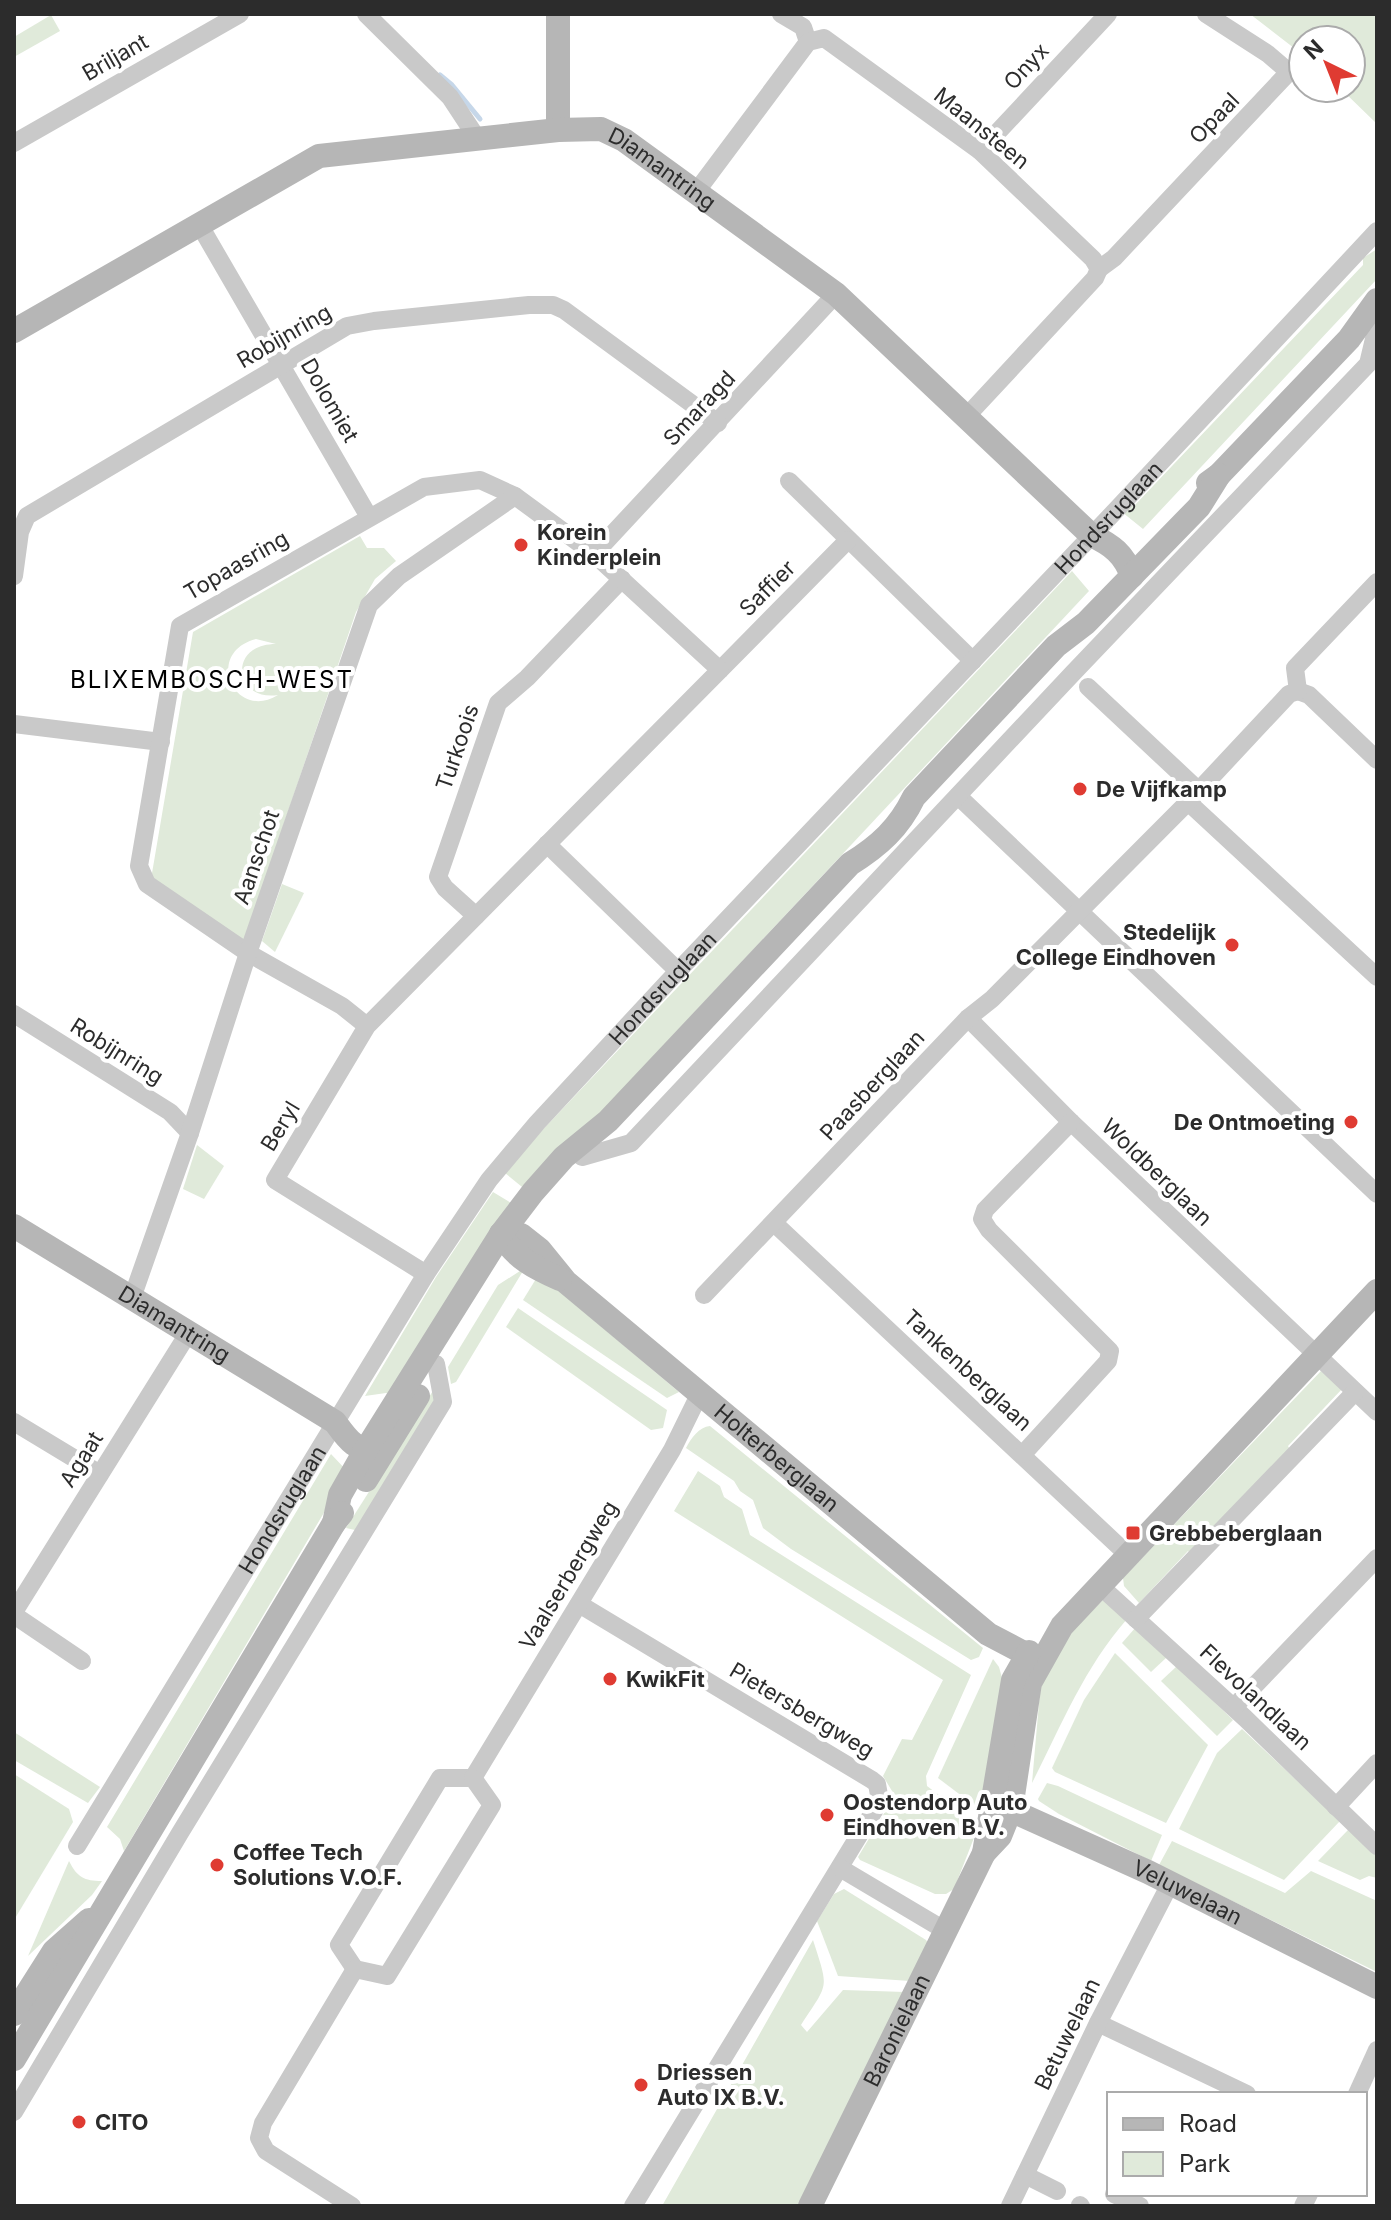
<svg xmlns="http://www.w3.org/2000/svg" width="1391" height="2220" viewBox="0 0 1391 2220" font-family="Inter,sans-serif">
	<style>
		.green { fill: #e0eada; fill-rule: evenodd }
		.lines { fill: none; stroke-linecap: round; stroke-linejoin: round }
		.stream { stroke: #c6d7e9; stroke-width: 5 }
		.street { stroke: #c9c9c9; stroke-width: 18 }
		.secondary { stroke: #b6b6b6; stroke-width: 24 }
		.poi-dot { fill: #df3b32; stroke: #fff; stroke-width: 3 }
		.labels { text-anchor: middle; stroke-width: 8; stroke-linejoin: round; paint-order: stroke }
		.street-label { font-size: 22px; fill: #2c2c2c; stroke: #fff }
		.poi-label { font-size: 22px; font-weight: bold; fill: #2c2c2c; stroke: #fff; text-anchor: start }
		.neighbourhood-label { font-size: 24px; letter-spacing: 2px; fill: #000; stroke: #fff }
	</style>
	<rect width="100%" height="100%" fill="#fff"/>
	<!-- green -->
	<g class="green">
		<path d="M1250 14H1377V124L1340 88H1351V40H1303V55Z"/>
		<path d="M51 15 60 31 14 57V37Z"/>
		<path d="M1377 249V279L1143 529 1122 512 1128 506H1134L1363 265V258Z"/>
		<path d="M360 536 367 548H384L396 561 375 579 356 612 244 941 150 885 193 632ZM256 639 276 644C227 644 234 702 278 695 235 722 203 653 256 639Z"/>
		<path d="M1072 571 1089 591 527 1191 505 1173 515 1159Z"/>
		<path d="M282 884 304 893 275 952 262 941Z"/>
		<path d="M197 1145 224 1166 204 1199 183 1189Z"/>
		<path d="M493 1192 516 1206 395 1396 386 1393 365 1396 436 1277Z"/>
		<path d="M520 1271H523L456 1382 451 1384 448 1367 498 1285Z"/>
		<path d="M539 1274 679 1392 667 1398 523 1300Z"/>
		<path d="M518 1308 667 1410 663 1428 651 1430 506 1327Z"/>
		<path d="M1321 1371 1342 1389 1288 1446 1292 1453 1193 1556 1188 1551 1139 1603 1124 1586 1123 1578Z"/>
		<path d="M436 1386V1408L355 1530 346 1528Z"/>
		<path d="M710 1426 983 1648 979 1657 971 1660 791 1549 763 1528 753 1500 740 1491 734 1481 686 1448C691 1438 699 1427 710 1426Z"/>
		<path d="M331 1454 348 1472 124 1851 120 1839 107 1827Z"/>
		<path d="M698 1471 720 1486 724 1497 742 1509 750 1535 971 1675 926 1776 927 1786 979 1825 954 1889 946 1894H935L860 1860 858 1857 892 1800V1791L883 1776 902 1739 912 1740 943 1680 674 1511Z"/>
		<path d="M1105 1598 1127 1619C1084 1668 1061 1726 1032 1783L1041 1680 1062 1641Z"/>
		<path d="M1136 1627 1167 1657 1151 1672 1122 1643Z"/>
		<path d="M1115 1653 1208 1745 1166 1823 1055 1772 1052 1768 1084 1700Z"/>
		<path d="M993 1659 999 1667 1002 1678 983 1812 938 1778Z"/>
		<path d="M1177 1666 1233 1720 1217 1736 1161 1681Z"/>
		<path d="M1242 1729 1340 1821 1284 1880 1179 1829 1217 1753Z"/>
		<path d="M14 1732 100 1787 88 1803 14 1760Z"/>
		<path d="M14 1774 69 1809 73 1822 14 1920Z"/>
		<path d="M1047 1783 1058 1786 1162 1835 1151 1861 1059 1814 1039 1801 1038 1799Z"/>
		<path d="M1349 1829 1377 1855V1878L1369 1876 1360 1880 1318 1861Z"/>
		<path d="M1172 1841 1285 1893 1311 1871 1377 1901V1972L1159 1865Z"/>
		<path d="M69 1861C77 1877 84 1881 102 1881L92 1895 28 1956Z"/>
		<path d="M844 1889 926 1940 928 1943 910 1981 838 1976 817 1921 834 1894Z"/>
		<path d="M813 1940C829 1990 829 1982 801 2025L807 2032 843 1990 905 1992 799 2206H662Z"/>
	</g>
	<g class="lines">
		<!-- stream -->
		<path class="stream" d="M440 75 452 85 480 119"/>
		<!-- street -->
		<g class="street">
			<path d="M366 14 450 97 477 138"/>
			<path d="M781 14 803 27 808 42"/>
			<path d="M14 143 240 14"/>
			<path d="M980 151 1108 14"/>
			<path d="M696 192 808 42 824 38 980 151 1093 259 1099 269 1095 278 965 418"/>
			<path d="M199 224 369 517"/>
			<path d="M1099 269 1114 258 1289 72 1268 54 1206 14"/>
			<path d="M789 481 973 661"/>
			<path d="M594 554 836 294"/>
			<path d="M14 576 20 532 27 516 347 326 374 321 529 305H553L564 310 718 423"/>
			<path d="M720 670 848 540"/>
			<path d="M1088 687 1198 790"/>
			<path d="M1298 691 1309 695 1377 760"/>
			<path d="M14 724 161 742"/>
			<path d="M958 796 1377 1194"/>
			<path d="M1188 802 1377 977"/>
			<path d="M547 844 678 971"/>
			<path d="M476 916 445 888 438 877 498 703 527 678 622 579"/>
			<path d="M14 1014 170 1112 190 1133"/>
			<path d="M968 1018 1071 1122 1377 1412"/>
			<path d="M367 1026 342 1006 248 953 147 884 139 866 180 626 424 487 480 480 515 496 594 554 720 670 367 1026 275 1180 426 1274"/>
			<path d="M582 1157 631 1143 1073 673 1368 364 1377 326"/>
			<path d="M774 1223 1127 1554"/>
			<path d="M704 1295 968 1018 992 999 1188 802 1289 694 1298 691 1295 668 1377 582"/>
			<path d="M132 1298 190 1133 248 953 369 605 399 576 515 496"/>
			<path d="M14 1422 100 1474"/>
			<path d="M1023 1454 1108 1361 1110 1351 989 1230 982 1219 985 1210 1071 1122"/>
			<path d="M1099 1585 1245 1718 1377 1846"/>
			<path d="M579 1604 872 1780 877 1784 880 1801 633 2206"/>
			<path d="M14 1612 189 1332"/>
			<path d="M14 1615 82 1661"/>
			<path d="M1136 1619 1355 1392"/>
			<path d="M1234 1707 1377 1558"/>
			<path d="M1336 1807 1377 1763"/>
			<path id="s1" d="M77 1846 426 1274 489 1180 537 1123 678 971 1117 509 1377 231"/>
			<path d="M840 1868 946 1931"/>
			<path d="M355 1969 339 1945 440 1778H473L672 1450 699 1395"/>
			<path d="M1098 2023 1247 2094"/>
			<path d="M1357 2094 1377 2050"/>
			<path d="M14 2112 180 1833 443 1402 436 1364"/>
			<path d="M1025 2175 1057 2191"/>
			<path d="M1114 2194 1140 2206"/>
			<path d="M1080 2205 1081 2206"/>
			<path d="M352 2206 266 2151 259 2138 263 2123 355 1969 387 1976 492 1805 473 1778"/>
			<path d="M1010 2206 1098 2023 1170 1884"/>
			<path d="M1303 2206 1309 2194"/>
		</g>
		<!-- secondary -->
		<g class="secondary">
			<path d="M558 14V130"/>
			<path id="s2" d="M14 331 319 156 558 130 601 129 624 140 836 294 1091 535C1112 545 1124 554 1132 576"/>
			<path d="M1208 483 1219 475 1349 339 1377 300"/>
			<path id="s3" d="M14 1226 335 1422C348 1440 355 1451 380 1452"/>
			<path id="s4" d="M501 1234 521 1235 540 1250 566 1282 988 1634 1026 1654 1034 1671"/>
			<path d="M501 1234C515 1258 535 1268 560 1279"/>
			<path d="M366 1480 418 1396"/>
			<path d="M334 1523 340 1495 365 1451 501 1234 533 1192 564 1157 608 1121 850 864C879 846 899 828 914 797L1056 646 1086 623 1199 507 1219 475"/>
			<path id="s5" d="M997 1804 1148 1872 1377 1987"/>
			<path d="M984 1853 1000 1836 1011 1809 1030 1683 1062 1626 1377 1291"/>
			<path d="M14 2014 54 1951 89 1920"/>
			<path d="M14 2059 334 1523 342 1513"/>
			<path id="s6" d="M810 2206 984 1853 1013 1680 1029 1652"/>
		</g>
	</g>
	<!-- markers -->
	<g class="poi-dot">
		<circle cx="521" cy="545" r="8"/>
		<circle cx="1080" cy="789" r="8"/>
		<circle cx="1232" cy="945" r="8"/>
		<circle cx="1351" cy="1122" r="8"/>
		<rect x="1125" y="1525" width="16" height="16" rx="4"/>
		<circle cx="610" cy="1679" r="8"/>
		<circle cx="827" cy="1815" r="8"/>
		<circle cx="217" cy="1865" r="8"/>
		<circle cx="641" cy="2085" r="8"/>
		<circle cx="79" cy="2122" r="8"/>
	</g>
	<g class="labels">
		<!-- street labels -->
		<g class="street-label">
			<text transform="translate(115 57) rotate(-30)" y="8">Briljant</text>
			<text transform="translate(1026 66) rotate(-47)" y="8">Onyx</text>
			<text transform="translate(1214 118) rotate(-46)" y="8">Opaal</text>
			<text transform="translate(982 128) rotate(39)" y="8">Maansteen</text>
			<text dy="8" stroke="none"><textPath href="#s2" startOffset="708">Diamantring</textPath></text>
			<text transform="translate(284 336) rotate(-30)" y="8">Robijnring</text>
			<text transform="translate(330 400) rotate(60)" y="8">Dolomiet</text>
			<text transform="translate(699 408) rotate(-47)" y="8">Smaragd</text>
			<text dy="8" stroke="none"><textPath href="#s1" startOffset="1690">Hondsruglaan</textPath></text>
			<text transform="translate(236 565) rotate(-30)" y="8">Topaasring</text>
			<text transform="translate(767 588) rotate(-45)" y="8">Saffier</text>
			<text transform="translate(457 747) rotate(-71)" y="8">Turkoois</text>
			<text transform="translate(256 857) rotate(-71)" y="8">Aanschot</text>
			<text dy="8" stroke="none"><textPath href="#s1" startOffset="1042">Hondsruglaan</textPath></text>
			<text transform="translate(117 1051) rotate(32)" y="8">Robijnring</text>
			<text transform="translate(872 1085) rotate(-47)" y="8">Paasberglaan</text>
			<text transform="translate(280 1126) rotate(-59)" y="8">Beryl</text>
			<text transform="translate(1157 1172) rotate(44)" y="8">Woldberglaan</text>
			<text dy="8" stroke="none"><textPath href="#s3" startOffset="188">Diamantring</textPath></text>
			<text transform="translate(968 1370) rotate(43)" y="8">Tankenberglaan</text>
			<text dy="8" stroke="none"><textPath href="#s4" startOffset="360">Holterberglaan</textPath></text>
			<text transform="translate(81 1459) rotate(-58)" y="8">Agaat</text>
			<text dy="8" stroke="none"><textPath href="#s1" startOffset="394">Hondsruglaan</textPath></text>
			<text transform="translate(568 1575) rotate(-59)" y="8">Vaalserbergweg</text>
			<text transform="translate(1256 1697) rotate(43)" y="8">Flevolandlaan</text>
			<text transform="translate(802 1710) rotate(31)" y="8">Pietersbergweg</text>
			<text dy="8" stroke="none"><textPath href="#s5" startOffset="210">Veluwelaan</textPath></text>
			<text dy="8" stroke="none"><textPath href="#s6" startOffset="196">Baronielaan</textPath></text>
			<text transform="translate(1067 2034) rotate(-64)" y="8">Betuwelaan</text>
		</g>
		<!-- poi labels -->
		<g class="poi-label">
			<text x="537" y="540">Korein<tspan x="537" dy="25">Kinderplein</tspan></text>
			<text x="1096" y="797">De Vijfkamp</text>
			<text x="1216" y="940" text-anchor="end">Stedelijk<tspan x="1216" dy="25">College Eindhoven</tspan></text>
			<text x="1335" y="1130" text-anchor="end">De Ontmoeting</text>
			<text x="1149" y="1541">Grebbeberglaan</text>
			<text x="626" y="1687">KwikFit</text>
			<text x="843" y="1810">Oostendorp Auto<tspan x="843" dy="25">Eindhoven B.V.</tspan></text>
			<text x="233" y="1860">Coffee Tech<tspan x="233" dy="25">Solutions V.O.F.</tspan></text>
			<text x="657" y="2080">Driessen<tspan x="657" dy="25">Auto IX B.V.</tspan></text>
			<text x="95" y="2130">CITO</text>
		</g>
		<!-- neighbourhood labels -->
		<g class="neighbourhood-label">
			<text x="212" y="688">BLIXEMBOSCH-WEST</text>
		</g>
	</g>
	<!-- border -->
	<rect width="1391" height="2220" fill="none" stroke="#2c2c2c" stroke-width="32"/>
	<!-- legend -->
	<rect x="1107" y="2092" width="260" height="104" fill="#ffffff" stroke="#ababab" stroke-width="2"/>
	<rect x="1123" y="2118" width="40" height="12" fill="#b6b6b6" stroke="#ababab" stroke-width="2"/>
	<text x="1179" y="2132" font-size="24" fill="#2c2c2c">Road</text>
	<rect x="1123" y="2152" width="40" height="24" fill="#e0eada" stroke="#ababab" stroke-width="2"/>
	<text x="1179" y="2172" font-size="24" fill="#2c2c2c">Park</text>
	<!-- north arrow -->
	<g transform="translate(1327 64) rotate(317)"><circle r="38" fill="#ffffff" stroke="#ababab" stroke-width="2"/>
	<path d="M0-6L14 30L0 20L-14 30Z" fill="#df3b32"/>
	<text y="-12" font-size="22" font-weight="bold" text-anchor="middle" fill="#2c2c2c">N</text>
	</g>
</svg>
